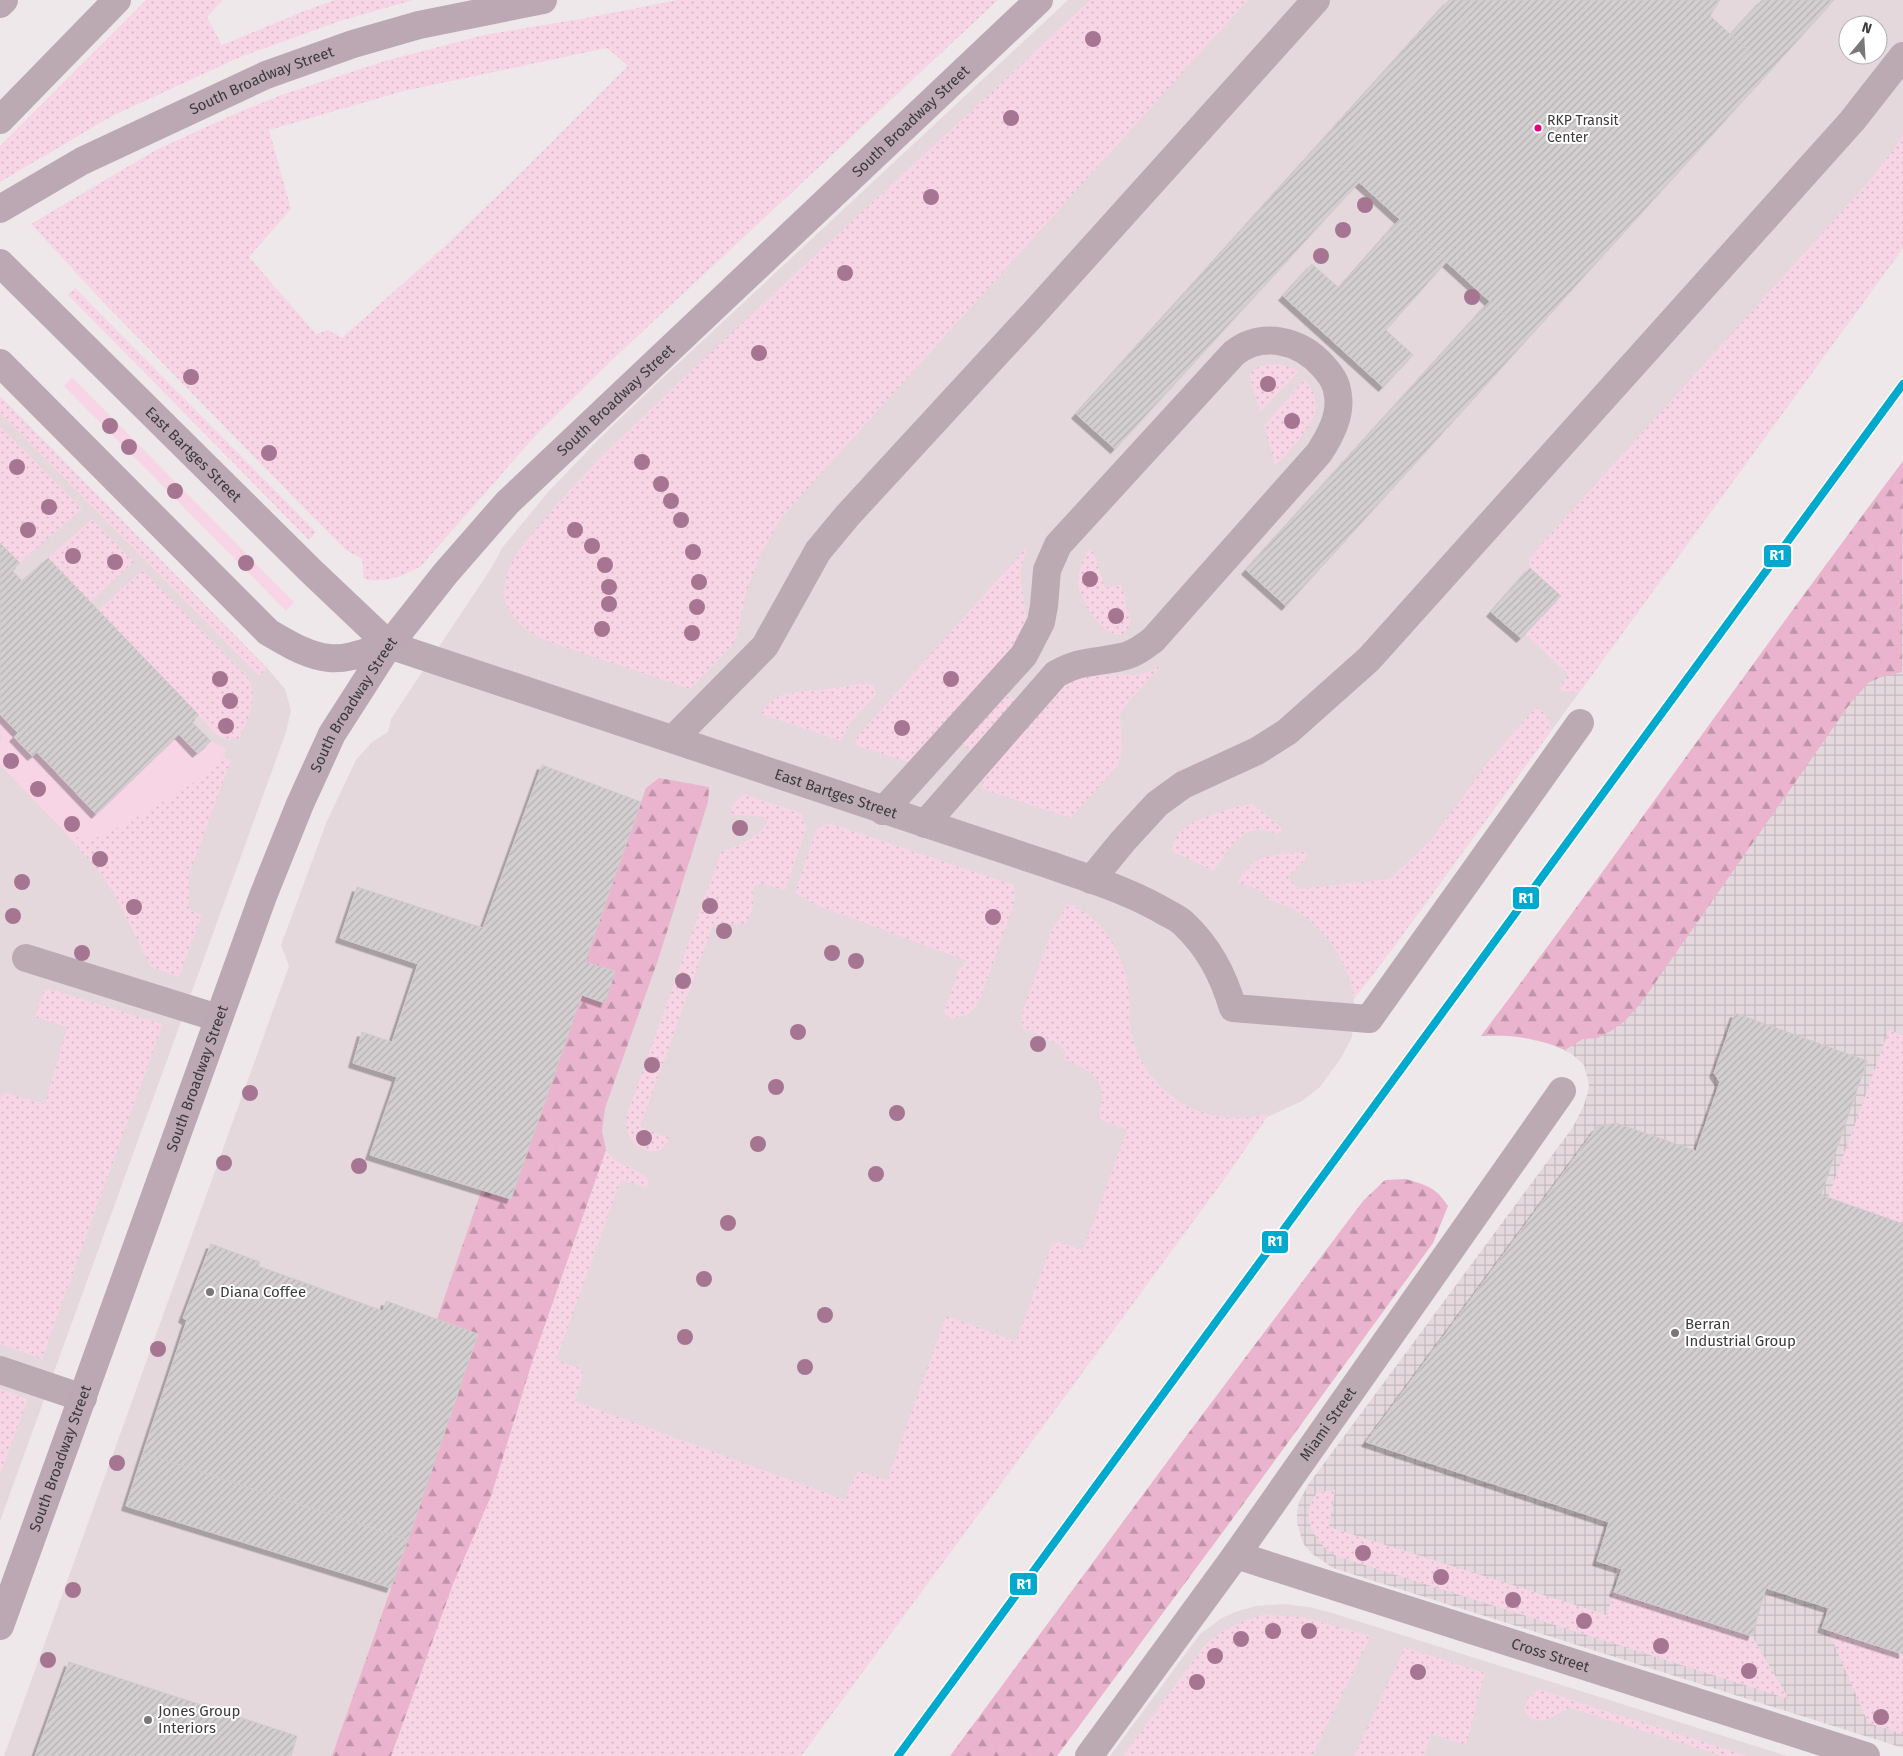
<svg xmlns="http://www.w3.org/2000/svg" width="1903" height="1756" viewBox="0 0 1903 1756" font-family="'Fira Sans',sans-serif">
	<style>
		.built { fill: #e4d8dd; fill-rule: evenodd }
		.industrial { fill: url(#industrial-grid) }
		.grass { fill: url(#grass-dots); fill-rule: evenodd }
		.forest { fill: url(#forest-firs) }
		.garden { fill: #f7d5e5 }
		.building { fill: url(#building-hatch); stroke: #d0cbcd; filter: url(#shadow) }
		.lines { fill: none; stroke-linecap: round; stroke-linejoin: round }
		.minor { stroke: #bbaab2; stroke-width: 28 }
		.major { stroke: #bba8b3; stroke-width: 28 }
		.rail-1-casing { stroke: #fff; stroke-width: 11 }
		.rail-1 { stroke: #00a9ce; stroke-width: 8 }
		.tree { fill: #a67591 }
		.bus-dot { fill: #e5007d; stroke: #fff; stroke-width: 2 }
		.poi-dot { fill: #7b7779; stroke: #fff; stroke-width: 2 }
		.labels { text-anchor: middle; stroke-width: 4; stroke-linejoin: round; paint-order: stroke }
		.bus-label { font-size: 14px; fill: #3d3a3b; stroke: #fff; text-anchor: start }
		.street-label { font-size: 15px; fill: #3d3a3b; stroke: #fff }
		.poi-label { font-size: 15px; fill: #3d3a3b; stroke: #fff; text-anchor: start }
		.line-badge { stroke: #fff; stroke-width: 2 }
		.badge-label { font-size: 14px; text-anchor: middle; font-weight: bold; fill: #fff }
	</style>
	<defs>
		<pattern id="industrial-grid" width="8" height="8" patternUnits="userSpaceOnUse" patternTransform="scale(1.25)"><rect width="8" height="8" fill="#e4d8dd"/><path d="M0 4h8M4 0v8" fill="none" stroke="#c4babf"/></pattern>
		<pattern id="grass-dots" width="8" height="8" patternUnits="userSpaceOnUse" patternTransform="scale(1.25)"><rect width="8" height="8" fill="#f7d5e5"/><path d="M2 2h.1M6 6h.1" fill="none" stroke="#d5b8c5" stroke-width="1.8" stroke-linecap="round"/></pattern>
		<pattern id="forest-firs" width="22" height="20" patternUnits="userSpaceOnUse" patternTransform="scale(1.25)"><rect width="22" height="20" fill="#eab3ce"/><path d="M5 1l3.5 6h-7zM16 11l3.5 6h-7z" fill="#bf93a8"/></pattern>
		<pattern id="building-hatch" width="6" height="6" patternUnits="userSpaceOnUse" patternTransform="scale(1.25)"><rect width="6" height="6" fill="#d3cfd0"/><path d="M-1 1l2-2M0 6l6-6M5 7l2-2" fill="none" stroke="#b6b2b4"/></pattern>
		<filter id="shadow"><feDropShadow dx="-4.5" dy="4.5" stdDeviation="0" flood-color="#0004"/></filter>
	</defs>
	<rect width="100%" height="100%" fill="#eee8eb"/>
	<!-- built -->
	<g class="built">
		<path d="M1068 0H1903V248L1393 948 1354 999 1352 1037 1341 1058 1320 1087 1302 1101 1267 1117 1225 1178 801 1756H4L289 966 281 945 327 821 356 760 372 742 388 732 391 719 492 567 502 548 549 491 599 439 655 385ZM1848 25H1878V55H1848Z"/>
		<path d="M0 396 267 668 285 689 291 710 286 732 0 1521Z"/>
		<path d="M1283 1604 1309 1607 1332 1613 1787 1756H1110L1200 1634 1222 1618 1235 1612 1256 1606Z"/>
	</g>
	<!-- industrial -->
	<path class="industrial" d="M1903 594V1748L1333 1568 1311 1553 1303 1543 1297 1523V1512L1299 1502 1308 1485 1573 1127 1584 1105 1589 1087 1588 1080 1584 1065 1572 1054 1551 1044 1517 1036 1504 1035 1481 1036 1580 904Z"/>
	<!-- grass -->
	<g class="grass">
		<path d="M146 0H223L207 17 222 45 307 10 335 0H413L340 21 240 57 112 116 0 182V146Z"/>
		<path d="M678 0H998L610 362 535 436 421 566C402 577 386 583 364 579L362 559 346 550 309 513 103 302 31 224 156 150 237 113 281 95 385 61 484 35 586 18ZM607 48 628 66 517 177 446 245 342 338 328 330 316 334 249 257 291 209 269 130 404 91Z"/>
		<path d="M1090 0H1248L782 517 759 558 747 591 736 638 732 646 690 689 544 640C510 622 494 602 511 564 518 548 532 534 544 520 583 472 629 430 674 387 812 257 952 130 1090 0Z"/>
		<path d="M1903 136V248L1579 693 1562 691 1559 688 1568 674 1525 634 1560 596 1530 568 1529 558 1873 177Z"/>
		<path d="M75 288 316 532 309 540 68 295Z"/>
		<path d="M1271 363 1288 366 1299 371 1260 413 1249 374 1258 367Z"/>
		<path d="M1305 379C1327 408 1312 425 1292 448 1287 453 1282 462 1275 464L1264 426Z"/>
		<path d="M0 396 267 668 259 676 0 413Z"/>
		<path d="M0 426 82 509 20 563 0 543Z"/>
		<path d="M92 519 134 562 90 602 48 558Z"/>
		<path d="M1027 547 1020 572 1026 616 1025 624 1016 644 917 755 908 762 855 745 857 737 862 731Z"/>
		<path d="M1092 549 1105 588 1121 584 1131 621 1129 627 1122 635C1103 637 1080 601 1078 584 1077 576 1080 568 1083 561 1085 556 1087 551 1092 549Z"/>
		<path d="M142 570 248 678C260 699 247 720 239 740L232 737 230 741 216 734 98 611Z"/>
		<path d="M1162 665 1126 705 1120 715 1122 751 1118 765 1071 818 982 789 983 777 1054 695 1072 680 1100 674 1136 675 1146 673Z"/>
		<path d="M864 683 874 685 876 695 851 722 841 741 761 714C773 688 806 692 829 689 841 688 852 684 864 683Z"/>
		<path d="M1005 692 1017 702 974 749 971 750 966 748 963 742Z"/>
		<path d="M1536 707C1546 714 1551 719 1551 731L1393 948 1354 999C1349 963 1327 930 1296 911 1288 906 1277 904 1268 899 1266 897 1265 895 1263 893 1257 888 1246 886 1238 882 1252 853 1276 854 1305 852L1308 855 1305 860 1288 877 1298 889 1390 879 1430 841 1490 760Z"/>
		<path d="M223 756 231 760 189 875V909L202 915 179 977 151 967 114 894 101 874 60 827 67 834 154 807 205 775 213 768Z"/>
		<path d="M744 794 803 814 802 817 807 827 785 890 763 884 756 885C750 892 754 896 753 904 753 910 749 917 747 923 736 927 724 921 713 925L712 928 640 1127 665 1136 668 1137V1142L659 1151C637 1154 623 1135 627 1115L721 852C734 848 763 835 767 822L765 818 761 816 730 815 732 806Z"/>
		<path d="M1252 804 1281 827 1283 831 1282 833C1275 834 1267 831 1259 830 1238 830 1224 856 1214 871L1171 851C1173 845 1175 838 1179 833 1193 817 1231 808 1252 804Z"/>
		<path d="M829 823 1014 885 1015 898 1012 910 979 1002C971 1014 963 1018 949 1018L944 1012 957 975 955 974 967 961 816 905 795 893 816 830Z"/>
		<path d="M1067 904C1101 915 1123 951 1128 986 1131 1002 1128 1019 1132 1035 1146 1095 1207 1130 1265 1114L1267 1117 1225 1178 801 1756H391L453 1583 491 1496 533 1359 606 1150C619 1171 643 1165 649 1184L645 1187 621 1180 556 1360 579 1368 583 1374 575 1401 845 1500 854 1477 859 1471 887 1480 946 1316 1016 1341 1052 1244 1059 1242 1083 1250 1127 1130 1101 1120C1098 1113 1101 1108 1102 1100 1104 1076 1084 1067 1064 1060L1065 1052 1060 1045 1047 1040 1033 1031 1023 1030 1022 1021 1023 1009 1054 924 1057 923Z"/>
		<path d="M50 989 163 1024 42 1359 0 1344V1101L2 1095 7 1093 45 1104 67 1027 35 1017 43 992Z"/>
		<path d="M1889 1030 1903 1035V1224L1828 1198Z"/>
		<path d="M0 1389 28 1399 0 1475Z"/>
		<path d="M1335 1490 1329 1527 1607 1615 1614 1592 1752 1636 1789 1699 1336 1556C1314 1543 1298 1515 1317 1493Z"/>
		<path d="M1263 1615 1303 1617 1371 1636 1312 1756H1123L1204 1646C1222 1629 1240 1621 1263 1615Z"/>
		<path d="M1828 1630 1903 1654V1734L1868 1723Z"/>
		<path d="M1405 1647 1485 1673 1466 1745 1431 1734 1424 1756H1354Z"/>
		<path d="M1538 1689 1747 1756H1723L1570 1708C1553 1716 1538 1730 1524 1711L1528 1696 1532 1697Z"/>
	</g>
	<!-- forest -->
	<g class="forest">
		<path d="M1903 461 1902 672 1881 677 1868 683 1849 705 1641 1003 1625 1021 1611 1031 1597 1038 1583 1039 1565 1050C1538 1038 1510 1034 1481 1036 1624 846 1760 651 1903 461Z"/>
		<path d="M659 778 709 787 708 802 658 960 605 1108 602 1131 606 1150 533 1359 491 1496 453 1584 391 1756H332L408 1540 478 1334 437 1319 482 1189 511 1198 582 995 605 1002 615 971 585 962 646 788Z"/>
		<path d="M1405 1179C1426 1185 1436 1187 1448 1206L1433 1243 1228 1525 1057 1756H950L1187 1435 1363 1201 1385 1180Z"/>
	</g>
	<!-- garden -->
	<g class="garden">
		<path d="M72 377 294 602 286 611 64 386Z"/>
		<path d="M0 714 18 733 14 738 32 755 37 752 179 734 197 753 211 741 226 749C223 756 219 762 213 768 198 782 109 837 91 839 79 840 68 835 60 827L0 765V743L2 738 0 733Z"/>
	</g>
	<!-- building -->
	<g class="building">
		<path d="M1449 0H1482L1339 164 1359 182 1115 449 1076 414Z"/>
		<path d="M1482 0H1720L1710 16 1749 51 1508 318 1339 164Z"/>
		<path d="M1762 0H1834L1286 606 1246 570 1490 301 1508 318 1749 51 1731 34Z"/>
		<path d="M1400 219 1447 261 1386 330 1413 355 1383 387 1283 296 1312 264 1339 288Z"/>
		<path d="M0 543 20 563 12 570 22 581 48 558 199 715 191 721 211 741 197 753 179 734 96 814 37 752 32 756 14 737 18 733 0 714Z"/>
		<path d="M1530 568 1561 596 1521 638 1491 612Z"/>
		<path d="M542 765 641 802 585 962 615 971 605 1003 582 995 511 1199 370 1155 397 1077 353 1063 362 1032 392 1042 418 964 340 938 357 887 483 928Z"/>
		<path d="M1735 1013 1867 1061 1821 1195 1903 1224V1654L1822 1628 1829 1608 1766 1588 1752 1636 1614 1592 1622 1569 1597 1561 1609 1522 1366 1442 1597 1127 1616 1123 1696 1151 1720 1082 1714 1073Z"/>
		<path d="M211 1244 260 1262 258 1266 383 1311 386 1301 478 1334 408 1540 143 1453 187 1320 183 1318Z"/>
		<path d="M143 1453 408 1540 391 1588 126 1506Z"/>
		<path d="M69 1662 297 1736 291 1756H35Z"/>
	</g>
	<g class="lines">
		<!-- minor -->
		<g class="minor">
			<path d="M0 120 117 0"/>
			<path id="s1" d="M389 645 1050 865C1089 879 1131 891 1167 913 1173 916 1179 919 1183 923 1209 947 1223 975 1233 1008L1369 1019 1580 723"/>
			<path d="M673 739 765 646 818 551 847 516 1035 312 1316 0"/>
			<path d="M883 811 1024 655 1041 622 1044 606 1047 570 1058 545 1234 353C1262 331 1300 340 1323 366 1331 375 1337 383 1338 396 1341 416 1330 436 1319 453L1153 640C1143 647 1134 655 1121 657 1095 663 1081 660 1056 674L925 824"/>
			<path d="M1091 880 1123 841 1157 804 1183 785 1257 751 1287 732 1369 659 1852 121 1903 56"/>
			<path d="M26 958 218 1018"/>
			<path d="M0 1370 83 1398"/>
			<path id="s2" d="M1236 1555 1866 1756"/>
			<path id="s3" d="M1089 1756 1236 1555 1562 1091"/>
		</g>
		<!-- major -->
		<g class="major">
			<path d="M0 4 4 0"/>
			<path id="s4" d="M0 209 82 161 266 75 353 44 419 25 543 0"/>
			<path id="s5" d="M0 263 311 571 389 645"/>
			<path d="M0 363 268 632C287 643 307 656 329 658 349 660 371 650 389 645"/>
			<path id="s6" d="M0 1626 263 896 300 804 332 734 389 645 445 574 507 503 1039 0"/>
		</g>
		<!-- rail-1 casing -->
		<g class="rail-1-casing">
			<path id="rail-1" d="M898 1756 1903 384"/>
		</g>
		<!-- rail-1 -->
		<use href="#rail-1" class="rail-1"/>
	</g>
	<!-- trees -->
	<g class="tree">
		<circle cx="1093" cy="39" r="8"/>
		<circle cx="1011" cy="118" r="8"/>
		<circle cx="931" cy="197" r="8"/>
		<circle cx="1365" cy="205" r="8"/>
		<circle cx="1343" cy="230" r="8"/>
		<circle cx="1321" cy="256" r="8"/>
		<circle cx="845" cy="273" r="8"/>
		<circle cx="1472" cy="297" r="8"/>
		<circle cx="759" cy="353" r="8"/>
		<circle cx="191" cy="377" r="8"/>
		<circle cx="1268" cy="384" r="8"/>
		<circle cx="1292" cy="421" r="8"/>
		<circle cx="110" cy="426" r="8"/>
		<circle cx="129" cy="447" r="8"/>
		<circle cx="269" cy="453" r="8"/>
		<circle cx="642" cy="462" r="8"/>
		<circle cx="17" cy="467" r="8"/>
		<circle cx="661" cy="484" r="8"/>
		<circle cx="175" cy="491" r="8"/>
		<circle cx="671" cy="501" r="8"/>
		<circle cx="49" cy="507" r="8"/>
		<circle cx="681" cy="520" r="8"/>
		<circle cx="28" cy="530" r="8"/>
		<circle cx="575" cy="530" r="8"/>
		<circle cx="592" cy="546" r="8"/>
		<circle cx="693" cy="552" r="8"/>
		<circle cx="73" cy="556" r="8"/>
		<circle cx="115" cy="562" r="8"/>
		<circle cx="246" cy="563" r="8"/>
		<circle cx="605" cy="565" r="8"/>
		<circle cx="1090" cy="579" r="8"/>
		<circle cx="699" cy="582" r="8"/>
		<circle cx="609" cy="587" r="8"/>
		<circle cx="609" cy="604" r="8"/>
		<circle cx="697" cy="607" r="8"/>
		<circle cx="1116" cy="616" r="8"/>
		<circle cx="602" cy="629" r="8"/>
		<circle cx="692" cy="633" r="8"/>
		<circle cx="220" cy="679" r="8"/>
		<circle cx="951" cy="679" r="8"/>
		<circle cx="230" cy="701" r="8"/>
		<circle cx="226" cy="726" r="8"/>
		<circle cx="902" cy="728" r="8"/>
		<circle cx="11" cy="761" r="8"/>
		<circle cx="38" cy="789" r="8"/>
		<circle cx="72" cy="824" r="8"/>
		<circle cx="740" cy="828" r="8"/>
		<circle cx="100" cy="859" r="8"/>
		<circle cx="22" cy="882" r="8"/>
		<circle cx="710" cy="906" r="8"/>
		<circle cx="134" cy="907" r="8"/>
		<circle cx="13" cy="916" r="8"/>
		<circle cx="993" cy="917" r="8"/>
		<circle cx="724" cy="931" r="8"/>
		<circle cx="82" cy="953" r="8"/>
		<circle cx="832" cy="953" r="8"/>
		<circle cx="856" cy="961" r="8"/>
		<circle cx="683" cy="981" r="8"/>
		<circle cx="798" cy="1032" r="8"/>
		<circle cx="1038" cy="1044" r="8"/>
		<circle cx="652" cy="1065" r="8"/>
		<circle cx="776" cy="1087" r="8"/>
		<circle cx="250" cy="1093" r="8"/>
		<circle cx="897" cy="1113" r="8"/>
		<circle cx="644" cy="1138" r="8"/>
		<circle cx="758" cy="1144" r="8"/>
		<circle cx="224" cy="1163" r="8"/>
		<circle cx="359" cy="1166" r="8"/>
		<circle cx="876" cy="1174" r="8"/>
		<circle cx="728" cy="1223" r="8"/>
		<circle cx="704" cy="1279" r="8"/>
		<circle cx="825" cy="1315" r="8"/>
		<circle cx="685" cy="1337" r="8"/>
		<circle cx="158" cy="1349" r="8"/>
		<circle cx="805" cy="1367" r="8"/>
		<circle cx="117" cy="1463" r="8"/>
		<circle cx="1363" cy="1553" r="8"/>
		<circle cx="1441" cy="1577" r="8"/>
		<circle cx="73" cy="1590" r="8"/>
		<circle cx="1513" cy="1600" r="8"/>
		<circle cx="1584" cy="1621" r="8"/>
		<circle cx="1273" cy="1631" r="8"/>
		<circle cx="1309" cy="1631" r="8"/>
		<circle cx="1241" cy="1639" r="8"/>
		<circle cx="1661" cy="1646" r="8"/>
		<circle cx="1215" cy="1656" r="8"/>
		<circle cx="48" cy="1660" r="8"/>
		<circle cx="1749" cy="1671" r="8"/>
		<circle cx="1418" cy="1672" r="8"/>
		<circle cx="1197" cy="1682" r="8"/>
		<circle cx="1881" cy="1717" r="8"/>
	</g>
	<!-- markers -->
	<circle class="bus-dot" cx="1538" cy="128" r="4.5"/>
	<g class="poi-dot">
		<circle cx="210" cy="1292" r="5"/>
		<circle cx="1675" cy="1333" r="5"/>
		<circle cx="148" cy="1720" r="5"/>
	</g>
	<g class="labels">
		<!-- bus labels -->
		<g class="bus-label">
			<text x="1547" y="125">RKP Transit<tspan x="1547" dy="17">Center</tspan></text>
		</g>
		<!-- street labels -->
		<g class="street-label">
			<text dy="5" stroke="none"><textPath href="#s4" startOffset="292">South Broadway Street</textPath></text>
			<text dy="5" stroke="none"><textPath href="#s6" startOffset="1798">South Broadway Street</textPath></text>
			<text dy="5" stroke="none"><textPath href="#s6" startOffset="1392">South Broadway Street</textPath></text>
			<text dy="5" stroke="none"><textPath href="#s5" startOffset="272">East Bartges Street</textPath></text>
			<text dy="5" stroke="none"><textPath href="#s6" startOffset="988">South Broadway Street</textPath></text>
			<text dy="5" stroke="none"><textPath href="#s1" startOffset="471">East Bartges Street</textPath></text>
			<text dy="5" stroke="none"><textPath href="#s6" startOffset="582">South Broadway Street</textPath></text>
			<text dy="5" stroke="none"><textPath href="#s3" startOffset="409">Miami Street</textPath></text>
			<text dy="5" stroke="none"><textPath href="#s6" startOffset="178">South Broadway Street</textPath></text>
			<text dy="5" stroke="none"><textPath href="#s2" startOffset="330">Cross Street</textPath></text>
		</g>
		<!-- poi labels -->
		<g class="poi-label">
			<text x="220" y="1297">Diana Coffee</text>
			<text x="1685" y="1329">Berran<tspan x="1685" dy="17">Industrial Group</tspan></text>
			<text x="158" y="1716">Jones Group<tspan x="158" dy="17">Interiors</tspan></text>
		</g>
	</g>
	<g class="line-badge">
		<rect x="1763" y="544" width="29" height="24" rx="5" fill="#00a9ce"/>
		<rect x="1512" y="886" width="28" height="24" rx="5" fill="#00a9ce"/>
		<rect x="1261" y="1230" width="28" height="24" rx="5" fill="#00a9ce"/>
		<rect x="1009" y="1572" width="29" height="24" rx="5" fill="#00a9ce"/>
	</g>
	<g class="badge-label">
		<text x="1777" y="560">R1</text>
		<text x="1526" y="903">R1</text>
		<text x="1275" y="1246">R1</text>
		<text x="1024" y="1589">R1</text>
	</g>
	<!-- north arrow -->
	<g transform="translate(1863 40) rotate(18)"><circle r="24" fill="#ffffff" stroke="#b1b0b1"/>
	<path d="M0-4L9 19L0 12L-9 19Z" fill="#7b7779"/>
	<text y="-8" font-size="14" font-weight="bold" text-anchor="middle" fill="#3d3a3b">N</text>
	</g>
</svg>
